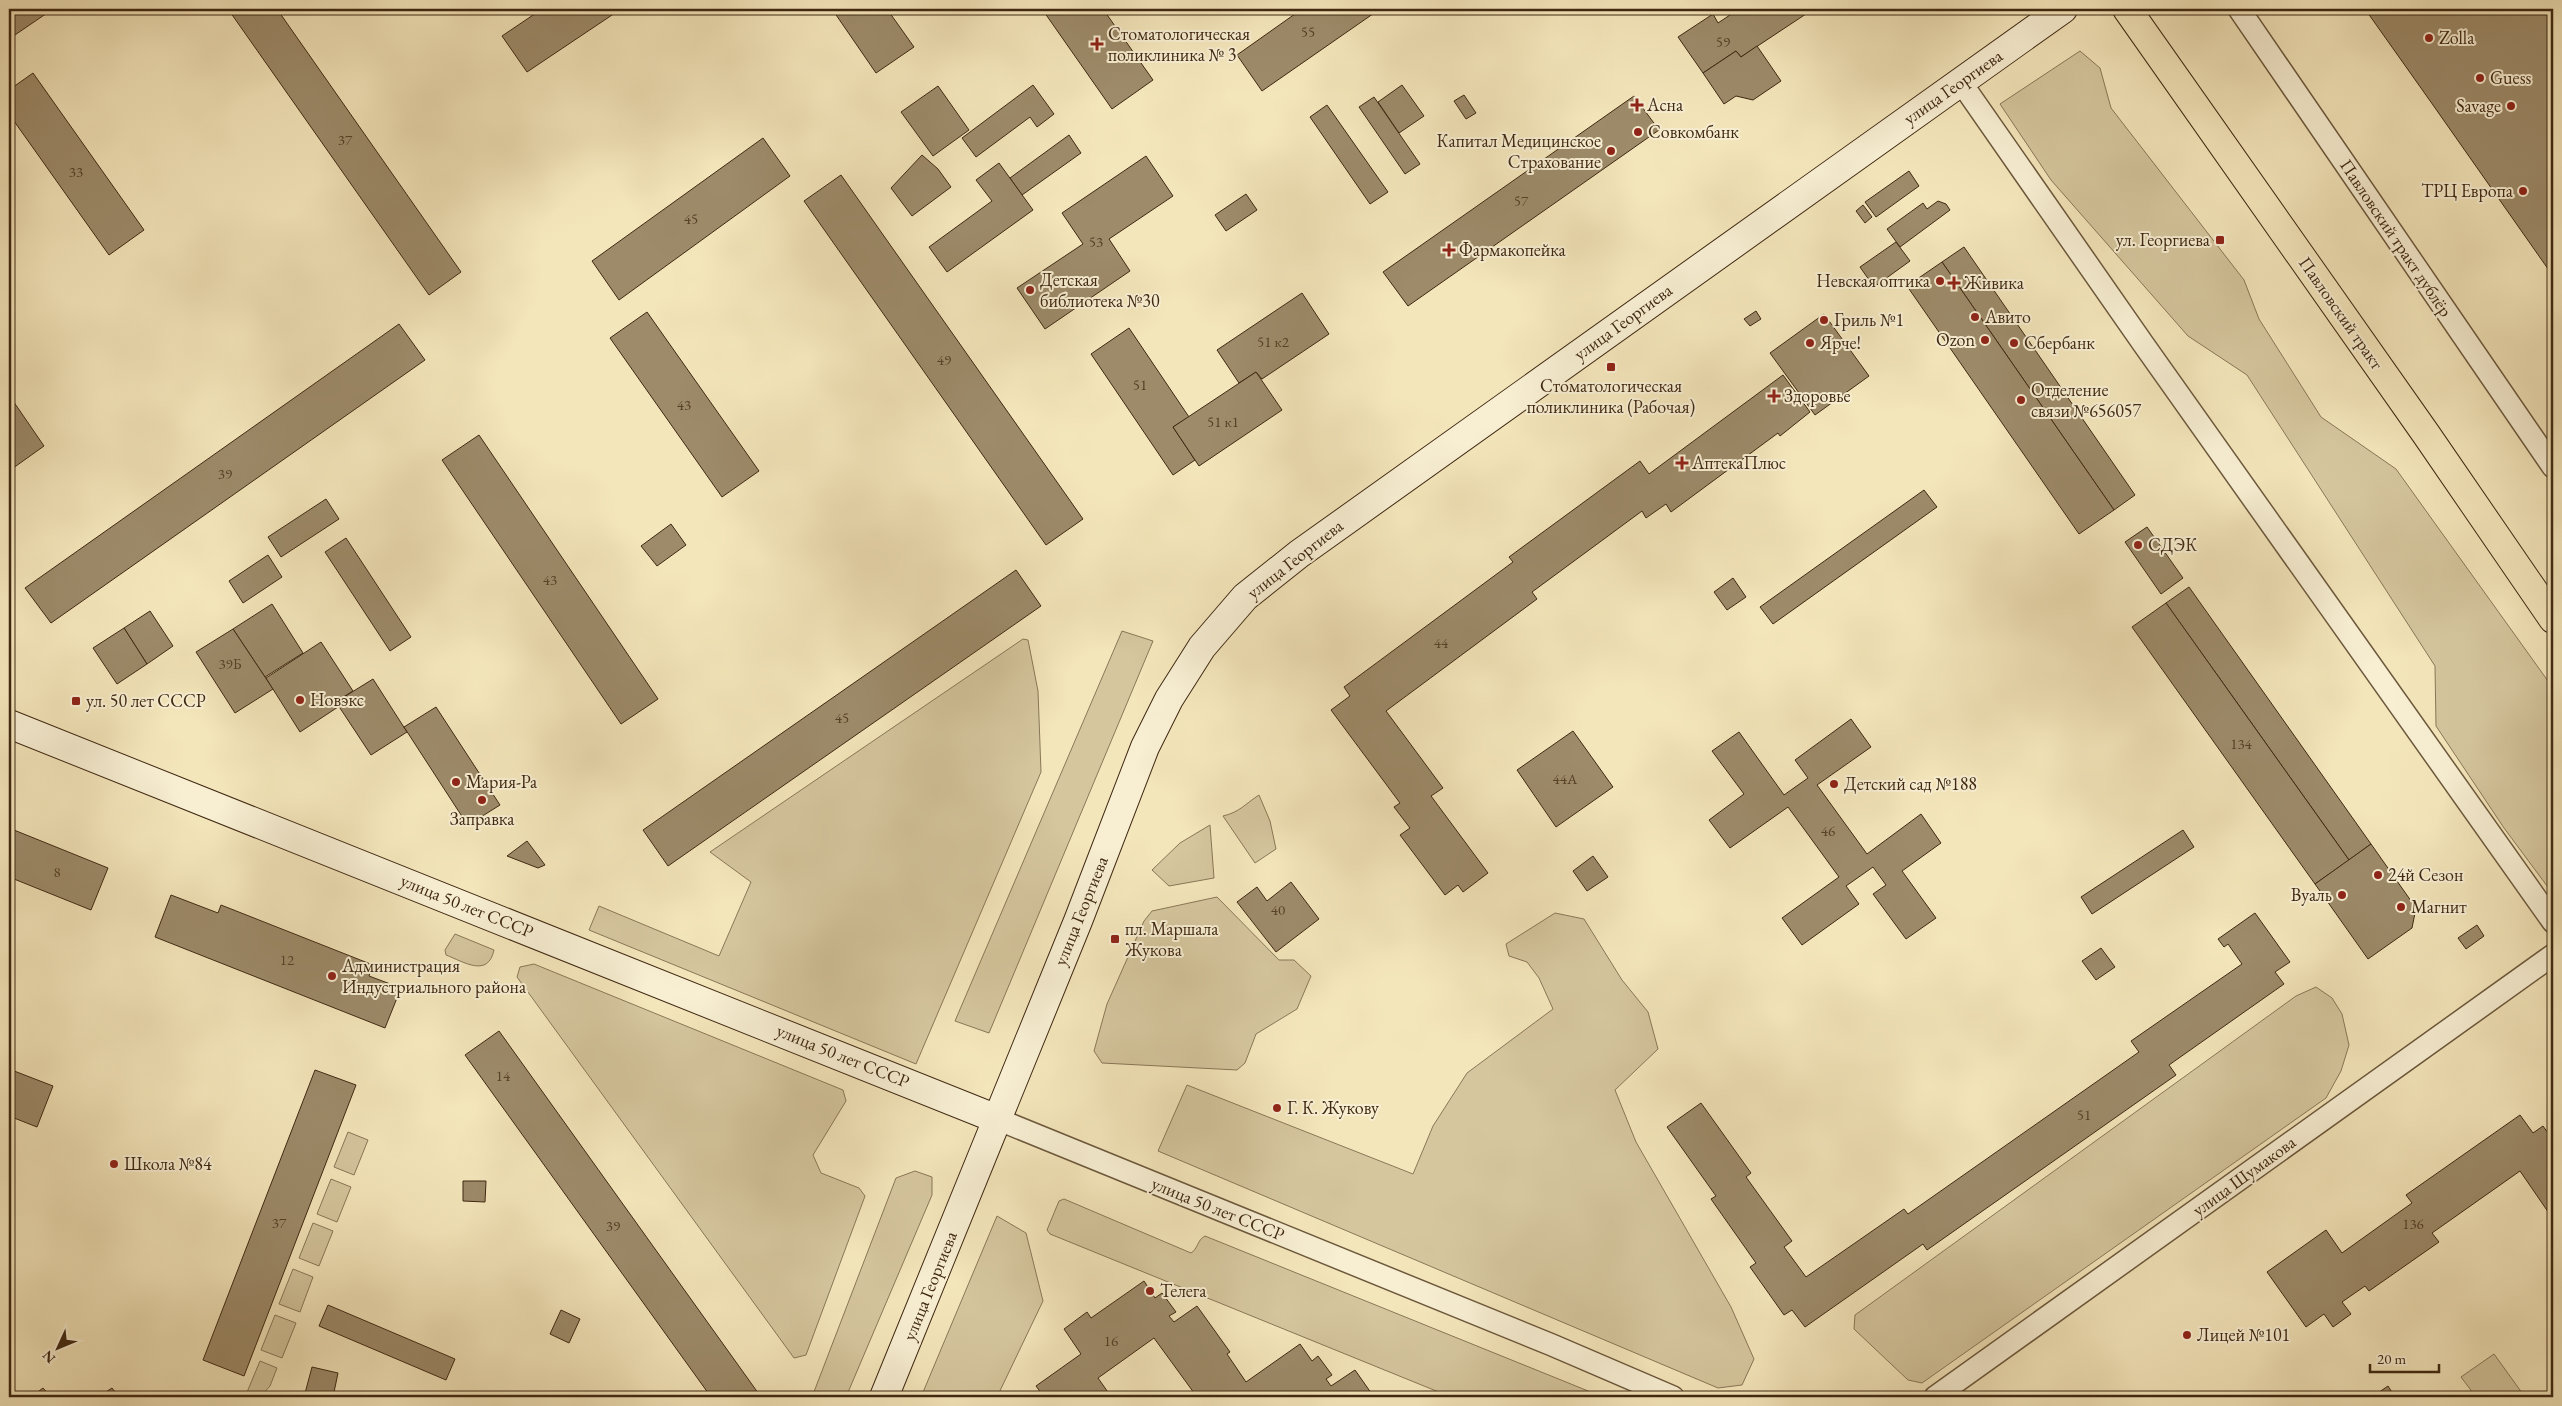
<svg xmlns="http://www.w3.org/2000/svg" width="2562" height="1406" viewBox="0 0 2562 1406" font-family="'EB Garamond',serif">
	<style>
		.green { fill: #d5c69e; stroke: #8a7758 }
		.building { fill: #9d8b6a; stroke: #3f2812 }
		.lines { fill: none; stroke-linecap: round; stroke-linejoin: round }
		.street-casing { stroke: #6c583c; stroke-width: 24 }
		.secondary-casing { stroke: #3f2812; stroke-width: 30 }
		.primary-casing { stroke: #3f2812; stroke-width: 30 }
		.street { stroke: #f8efd3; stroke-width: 21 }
		.secondary { stroke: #f8efd3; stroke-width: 28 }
		.primary { stroke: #f4e6bb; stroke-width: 28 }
		.poi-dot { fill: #8f2418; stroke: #f8efd3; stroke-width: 2 }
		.labels { text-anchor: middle; stroke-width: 4; stroke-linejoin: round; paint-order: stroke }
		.number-label { font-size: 15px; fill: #564128 }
		.poi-label { font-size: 18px; fill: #3f2812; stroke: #f8efd3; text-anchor: start }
		.street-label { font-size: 18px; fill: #3f2812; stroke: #f8efd3 }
	</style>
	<rect width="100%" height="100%" fill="#f4e6bb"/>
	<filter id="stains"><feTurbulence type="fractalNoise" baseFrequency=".004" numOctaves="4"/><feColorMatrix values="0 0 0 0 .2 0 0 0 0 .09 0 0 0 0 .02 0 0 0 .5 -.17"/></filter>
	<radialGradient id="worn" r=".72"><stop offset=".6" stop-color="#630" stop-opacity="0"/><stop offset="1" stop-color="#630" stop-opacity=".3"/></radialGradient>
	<!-- green -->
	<g class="green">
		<path d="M2080 51 2100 68 2111 108 2244 280 2259 319 2321 417 2396 469 2553 688V894L2504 828 2436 726 2435 666 2247 375 2188 336 2051 180 2000 104Z"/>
		<path d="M1122 631 1153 641 989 1033 955 1021Z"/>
		<path d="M1023 639 1028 640 1038 691 1041 772 916 1064 589 930 599 906 719 956 751 882 710 852Z"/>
		<path d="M1259 795 1270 821 1276 849 1255 863 1223 816C1240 812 1245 804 1259 795Z"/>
		<path d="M1210 825 1214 878 1169 886 1152 870 1180 843Z"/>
		<path d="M1217 897 1279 960H1294L1311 976 1297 1009 1256 1034 1245 1063 1237 1070 1102 1063 1094 1051 1107 1004 1144 921 1152 911Z"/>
		<path d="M1555 913 1584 919 1622 980 1648 1012 1658 1049 1615 1090 1636 1142 1731 1307 1754 1359 1742 1385 1718 1388 1158 1151 1187 1085 1413 1174 1433 1126 1467 1073 1553 1009 1539 978 1527 962 1509 956 1506 944Z"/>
		<path d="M455 934 494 950C488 978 464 962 446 955L445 950Z"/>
		<path d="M534 964 843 1090 846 1101 813 1155 821 1173 859 1188 865 1196 806 1355 794 1358 517 977 520 967Z"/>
		<path d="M2316 987 2332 998 2342 1014 2349 1045 2341 1071 2326 1098 1922 1383 1908 1380 1854 1329 1855 1315 2296 996Z"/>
		<path d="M348 1132 368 1140 354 1175 334 1167Z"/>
		<path d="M915 1171 932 1177V1195L846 1397H812L896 1178Z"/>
		<path d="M331 1179 351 1187 337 1222 317 1214Z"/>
		<path d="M1064 1199 1191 1253C1198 1249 1197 1240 1205 1236L1603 1397H1451L1050 1234 1047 1230 1059 1201Z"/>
		<path d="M997 1216 1026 1233 1043 1301 997 1397H921Z"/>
		<path d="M313 1223 333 1231 319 1266 299 1258Z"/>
		<path d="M293 1269 313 1277 300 1312 279 1304Z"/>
		<path d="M275 1315 296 1323 282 1358 261 1350Z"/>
		<path d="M2494 1354 2525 1397H2476L2461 1377Z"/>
		<path d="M260 1361 277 1368 270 1386 261 1396 245 1397Z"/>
	</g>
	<!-- building -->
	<g class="building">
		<path d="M9 9H53L9 39Z"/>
		<path d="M228 9H277L461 272 429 295Z"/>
		<path d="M542 9H621L527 72 502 36Z"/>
		<path d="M832 9H887L914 47 876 73Z"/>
		<path d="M1042 9H1103L1153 80 1112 109Z"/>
		<path d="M1302 9H1380L1262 91 1237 55Z"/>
		<path d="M1739 9 1812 10 1741 57 1736 51 1703 73 1678 37 1713 14 1718 23Z"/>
		<path d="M2365 9H2553V276L2433 105Z"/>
		<path d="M1757 46 1781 81 1753 100 1736 96 1724 104 1703 73 1736 51 1741 57Z"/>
		<path d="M33 73 144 230 109 255 9 114V90Z"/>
		<path d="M1033 85 1054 114 1037 127 1030 117 976 157 962 138Z"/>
		<path d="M1402 85 1424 116 1399 133 1378 102Z"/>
		<path d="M938 86 969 130 933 156 901 112Z"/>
		<path d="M1464 95 1476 113 1466 119 1454 101Z"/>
		<path d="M1634 96 1659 130 1408 306 1383 272Z"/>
		<path d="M1374 97 1420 164 1405 174 1359 107Z"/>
		<path d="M1327 105 1388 192 1370 204 1310 117Z"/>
		<path d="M1069 135 1081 153 1022 195 1010 178Z"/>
		<path d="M763 138 790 176 619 300 592 261Z"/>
		<path d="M922 155 938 169 951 187 912 216 891 188Z"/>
		<path d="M1146 156 1173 196 1109 239 1130 271 1045 329 1017 288 1083 244 1062 213Z"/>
		<path d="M999 163 1033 210 947 272 929 247 992 201 976 180Z"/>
		<path d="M1909 171 1919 186 1876 217 1865 202Z"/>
		<path d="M841 175 1083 519 1046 545 804 201Z"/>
		<path d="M1246 194 1257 210 1226 231 1215 215Z"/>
		<path d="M1938 201 1946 204 1950 210 1900 247 1887 229 1923 203 1927 209Z"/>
		<path d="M1863 205 1872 217 1865 223 1856 211Z"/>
		<path d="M1896 242 1910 261 1874 287 1860 267Z"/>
		<path d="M1964 247 2135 495 2114 510 1942 262Z"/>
		<path d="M1942 262 2114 510 2079 534 1907 286Z"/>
		<path d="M1302 293 1329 334 1262 379 1256 372 1239 383 1217 350Z"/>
		<path d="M1756 311 1761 319 1750 326 1744 319Z"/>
		<path d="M647 312 759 471 722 497 610 338Z"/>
		<path d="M1824 314 1869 376 1815 415 1770 353Z"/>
		<path d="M399 324 425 360 51 623 25 588Z"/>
		<path d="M1129 328 1189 417 1173 427 1195 460 1173 475 1091 354Z"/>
		<path d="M1256 372 1282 410 1199 466 1173 427Z"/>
		<path d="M1783 375 1810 412 1780 436 1778 433 1671 512 1666 504 1646 518 1642 511 1532 592 1537 599 1386 711 1443 788 1431 796 1488 873 1463 892 1458 885 1445 895 1400 835 1410 828 1394 807 1400 803 1331 710 1350 696 1344 687 1513 562 1509 557 1640 461 1649 474Z"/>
		<path d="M9 395 44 446 9 471Z"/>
		<path d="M479 435 658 699 621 724 442 460Z"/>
		<path d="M1924 490 1937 507 1773 624 1760 607Z"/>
		<path d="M326 499 339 519 281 557 268 537Z"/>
		<path d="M671 524 686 545 657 566 641 546Z"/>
		<path d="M2147 527 2183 578 2161 594 2125 542Z"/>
		<path d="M346 538 411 637 390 651 325 552Z"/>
		<path d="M268 555 282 577 243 603 229 581Z"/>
		<path d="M1016 570 1041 606 668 866 643 830Z"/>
		<path d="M1733 578 1746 597 1727 610 1714 592Z"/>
		<path d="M2189 587 2371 844 2349 860 2166 603Z"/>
		<path d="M2166 603 2349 860 2315 884 2132 627Z"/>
		<path d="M272 604 303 653 265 677 233 629Z"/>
		<path d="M150 611 173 646 147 664 124 628Z"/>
		<path d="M124 628 147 664 117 684 93 648Z"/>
		<path d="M233 629 273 689 235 713 196 652Z"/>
		<path d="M321 642 353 691 335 702 338 707 300 732 266 678Z"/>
		<path d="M373 679 407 732 371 755 336 702Z"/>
		<path d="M436 707 500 805 476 820 463 818 404 727Z"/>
		<path d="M1851 719 1871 747 1817 785 1867 854 1921 814 1941 843 1902 871 1936 918 1906 939 1873 894 1886 885 1873 867 1846 886 1859 904 1802 945 1782 918 1839 877 1788 807 1730 848 1709 820 1744 794 1712 751 1739 732 1784 795 1808 778 1795 760Z"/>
		<path d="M1573 731 1613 787 1556 827 1517 770Z"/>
		<path d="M9 828 108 868 91 910 9 877Z"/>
		<path d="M2183 830 2194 847 2092 914 2081 897Z"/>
		<path d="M527 841 545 865 538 868 507 856Z"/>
		<path d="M2371 844 2416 908 2412 928 2368 959 2315 884Z"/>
		<path d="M1593 856 1608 877 1587 891 1573 871Z"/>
		<path d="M1291 882 1319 919 1276 952 1237 902 1257 887 1267 901Z"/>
		<path d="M171 895 218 913 221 905 373 965 369 976 401 988 385 1028 155 937Z"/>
		<path d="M2255 913 2290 962 2275 972 2284 984 2169 1065 2176 1075 1927 1250 1923 1244 1805 1327 1792 1310 1784 1315 1750 1267 1756 1263 1711 1199 1716 1196 1667 1127 1701 1103 1751 1173 1746 1177 1792 1241 1784 1247 1806 1277 1904 1209 1908 1214 2139 1052 2131 1041 2242 964 2228 944 2224 947 2218 939Z"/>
		<path d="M2477 925 2484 936 2466 949 2458 938Z"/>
		<path d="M2101 948 2115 967 2096 980 2082 961Z"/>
		<path d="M499 1031 761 1397H711L465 1055Z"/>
		<path d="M9 1069 53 1086 37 1127 9 1116Z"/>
		<path d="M315 1070 356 1085 244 1376 203 1360Z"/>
		<path d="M2520 1115 2533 1133 2543 1126 2553 1140V1219L2520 1171 2432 1233 2439 1242 2369 1291 2365 1286 2342 1302 2351 1314 2333 1327 2324 1314 2306 1327 2267 1272 2326 1230 2342 1253 2412 1203 2406 1195Z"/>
		<path d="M463 1181H486L485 1202 463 1201Z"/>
		<path d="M1144 1281 1155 1298 1162 1293 1176 1312 1169 1316 1174 1322 1197 1306 1230 1352 1227 1354 1246 1382 1300 1344 1312 1361 1318 1356 1332 1375 1326 1379 1331 1386 1355 1370 1374 1397H1197L1154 1338 1098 1378 1110 1395 1106 1397H1044L1036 1386 1081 1354 1064 1329 1087 1312 1091 1318Z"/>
		<path d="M328 1305 455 1359 446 1380 319 1326Z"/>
		<path d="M561 1310 580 1319 569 1343 550 1334Z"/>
		<path d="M312 1367 338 1373 333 1397H304Z"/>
		<path d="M2388 1386 2395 1397H2372Z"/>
		<path d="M43 1388 51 1397H31Z"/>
		<path d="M112 1388 119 1397H98Z"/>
	</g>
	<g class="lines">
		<!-- street casing -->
		<g class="street-casing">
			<g id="street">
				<path d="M2239 9 2553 467"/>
				<path d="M1960 81 2144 345 2553 922"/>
				<path d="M997 1119 1552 1345 1673 1397"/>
				<path d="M1935 1397 2553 955"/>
			</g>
		</g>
		<!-- secondary casing -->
		<g class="secondary-casing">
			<g id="secondary">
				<path d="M9 724 997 1119"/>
				<path d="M884 1397 1078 921 1145 747 1169 699 1202 647 1245 597 1299 554 2063 9"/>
			</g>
		</g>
		<!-- primary casing -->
		<g class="primary-casing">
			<path id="primary" d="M2127 9 2426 434 2553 619"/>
		</g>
		<!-- street -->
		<use href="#street" class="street"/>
		<!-- secondary -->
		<use href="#secondary" class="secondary"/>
		<!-- primary -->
		<use href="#primary" class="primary"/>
	</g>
	<!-- markers -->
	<g class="poi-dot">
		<circle cx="2429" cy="38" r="5"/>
		<path d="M1094.5 36.5h5v5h5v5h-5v5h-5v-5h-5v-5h5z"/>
		<circle cx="2480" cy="78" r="5"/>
		<path d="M1634.5 97.5h5v5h5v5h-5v5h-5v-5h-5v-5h5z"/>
		<circle cx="2511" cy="106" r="5"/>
		<circle cx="1638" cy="132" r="5"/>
		<circle cx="1611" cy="151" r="5"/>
		<circle cx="2523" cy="191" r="5"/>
		<rect x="2215" y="235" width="10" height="10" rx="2.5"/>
		<path d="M1446.5 242.5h5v5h5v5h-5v5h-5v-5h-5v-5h5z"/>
		<circle cx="1940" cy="281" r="5"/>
		<path d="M1951.5 275.5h5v5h5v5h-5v5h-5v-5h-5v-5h5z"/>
		<circle cx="1030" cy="290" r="5"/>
		<circle cx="1975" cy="317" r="5"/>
		<circle cx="1824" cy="320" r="5"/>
		<circle cx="1985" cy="340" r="5"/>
		<circle cx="1810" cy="343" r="5"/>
		<circle cx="2014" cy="343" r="5"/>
		<rect x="1606" y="362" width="10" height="10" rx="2.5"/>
		<path d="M1771.5 388.5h5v5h5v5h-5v5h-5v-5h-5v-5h5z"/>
		<circle cx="2021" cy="400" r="5"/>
		<path d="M1679.5 455.5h5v5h5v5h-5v5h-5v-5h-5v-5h5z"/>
		<circle cx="2138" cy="545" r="5"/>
		<circle cx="300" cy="700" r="5"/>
		<rect x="71" y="696" width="10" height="10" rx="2.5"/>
		<circle cx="456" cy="782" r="5"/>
		<circle cx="1834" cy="784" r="5"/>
		<circle cx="482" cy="800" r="5"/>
		<circle cx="2378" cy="875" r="5"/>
		<circle cx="2342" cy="895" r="5"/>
		<circle cx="2401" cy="907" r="5"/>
		<rect x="1110" y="934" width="10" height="10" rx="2.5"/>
		<circle cx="332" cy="976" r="5"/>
		<circle cx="1277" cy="1108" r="5"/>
		<circle cx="114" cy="1164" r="5"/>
		<circle cx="1150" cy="1291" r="5"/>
		<circle cx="2187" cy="1335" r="5"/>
	</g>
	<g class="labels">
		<!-- number labels -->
		<g class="number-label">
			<text x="1308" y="37">55</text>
			<text x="1723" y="47">59</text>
			<text x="345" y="145">37</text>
			<text x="76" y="177">33</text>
			<text x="1521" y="206">57</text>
			<text x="691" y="224">45</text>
			<text x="1096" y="247">53</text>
			<text x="1273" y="347">51 к2</text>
			<text x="944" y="365">49</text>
			<text x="1140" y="390">51</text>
			<text x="684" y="410">43</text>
			<text x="1223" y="427">51 к1</text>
			<text x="225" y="479">39</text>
			<text x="550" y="585">43</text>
			<text x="1441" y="648">44</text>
			<text x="230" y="669">39Б</text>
			<text x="842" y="723">45</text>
			<text x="2241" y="749">134</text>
			<text x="1565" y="784">44А</text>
			<text x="1828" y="836">46</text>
			<text x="57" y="877">8</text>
			<text x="1278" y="915">40</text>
			<text x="287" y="965">12</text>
			<text x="503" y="1081">14</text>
			<text x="2084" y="1120">51</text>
			<text x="279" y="1228">37</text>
			<text x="2413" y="1229">136</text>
			<text x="613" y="1231">39</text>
			<text x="1111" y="1346">16</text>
		</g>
		<!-- poi labels -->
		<g class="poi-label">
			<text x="1108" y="40">Стоматологическая<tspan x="1108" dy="21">поликлиника № 3</tspan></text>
			<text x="2439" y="44">Zolla</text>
			<text x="2490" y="84">Guess</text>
			<text x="1647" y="111">Асна</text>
			<text x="2501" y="112" text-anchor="end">Savage</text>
			<text x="1648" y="138">Совкомбанк</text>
			<text x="1601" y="147" text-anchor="end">Капитал Медицинское<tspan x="1601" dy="21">Страхование</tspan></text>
			<text x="2513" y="197" text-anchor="end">ТРЦ Европа</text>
			<text x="2210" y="246" text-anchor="end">ул. Георгиева</text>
			<text x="1459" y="256">Фармакопейка</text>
			<text x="1040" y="286">Детская<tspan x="1040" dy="21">библиотека №30</tspan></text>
			<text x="1930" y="287" text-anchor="end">Невская оптика</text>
			<text x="1964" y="289">Живика</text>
			<text x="1985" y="323">Авито</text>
			<text x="1834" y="326">Гриль №1</text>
			<text x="1975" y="346" text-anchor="end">Ozon</text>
			<text x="1820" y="349">Ярче!</text>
			<text x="2024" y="349">Сбербанк</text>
			<text x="1611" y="392" text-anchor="middle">Стоматологическая<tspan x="1611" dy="21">поликлиника (Рабочая)</tspan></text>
			<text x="2031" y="396">Отделение<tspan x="2031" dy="21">связи №656057</tspan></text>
			<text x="1784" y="402">Здоровье</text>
			<text x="1692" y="469">АптекаПлюс</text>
			<text x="2148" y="551">СДЭК</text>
			<text x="310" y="706">Новэкс</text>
			<text x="86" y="707">ул. 50 лет СССР</text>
			<text x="466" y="788">Мария-Ра</text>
			<text x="1844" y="790">Детский сад №188</text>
			<text x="482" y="825" text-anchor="middle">Заправка</text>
			<text x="2388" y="881">24й Сезон</text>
			<text x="2332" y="901" text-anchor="end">Вуаль</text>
			<text x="2411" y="913">Магнит</text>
			<text x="1125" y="935">пл. Маршала<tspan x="1125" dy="21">Жукова</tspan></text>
			<text x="342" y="972">Администрация<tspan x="342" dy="21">Индустриального района</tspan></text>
			<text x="1287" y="1114">Г. К. Жукову</text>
			<text x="124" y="1170">Школа №84</text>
			<text x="1160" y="1297">Телега</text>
			<text x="2197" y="1341">Лицей №101</text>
		</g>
		<!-- street labels -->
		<g class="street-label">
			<text transform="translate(1953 87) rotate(-35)" y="6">улица Георгиева</text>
			<text transform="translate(2396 238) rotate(56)" y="6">Павловский тракт дублёр</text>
			<text transform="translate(2341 313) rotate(55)" y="6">Павловский тракт</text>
			<text transform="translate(1623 322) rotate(-36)" y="6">улица Георгиева</text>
			<text transform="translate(1295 559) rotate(-38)" y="6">улица Георгиева</text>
			<text transform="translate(467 906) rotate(22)" y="6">улица 50 лет СССР</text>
			<text transform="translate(1081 911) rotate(-68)" y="6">улица Георгиева</text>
			<text transform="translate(843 1056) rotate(22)" y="6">улица 50 лет СССР</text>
			<text transform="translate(2244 1176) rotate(-36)" y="6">улица Шумакова</text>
			<text transform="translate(1218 1209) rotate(22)" y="6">улица 50 лет СССР</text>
			<text transform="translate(930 1286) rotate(-68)" y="6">улица Георгиева</text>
		</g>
	</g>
	<!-- margin -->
	<rect width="2562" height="1406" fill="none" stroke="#f4e6bb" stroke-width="30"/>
	<rect x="10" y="10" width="2542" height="1386" fill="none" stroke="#3f2812" stroke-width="2.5"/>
	<rect x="15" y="15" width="2532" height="1376" fill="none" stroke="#3f2812"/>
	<!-- north arrow -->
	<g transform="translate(58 1348) rotate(226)" stroke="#f8efd3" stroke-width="4" paint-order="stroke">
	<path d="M0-4L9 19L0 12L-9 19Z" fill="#3f2812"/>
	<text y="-8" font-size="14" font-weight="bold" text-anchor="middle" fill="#3f2812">N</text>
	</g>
	<!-- scale -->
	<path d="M2370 1364v8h69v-8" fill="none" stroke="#3f2812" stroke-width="2.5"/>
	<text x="2377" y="1364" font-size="15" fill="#3f2812" stroke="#f8efd3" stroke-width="4" paint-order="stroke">20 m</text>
	<rect width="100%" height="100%" filter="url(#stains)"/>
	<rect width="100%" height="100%" fill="url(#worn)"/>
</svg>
